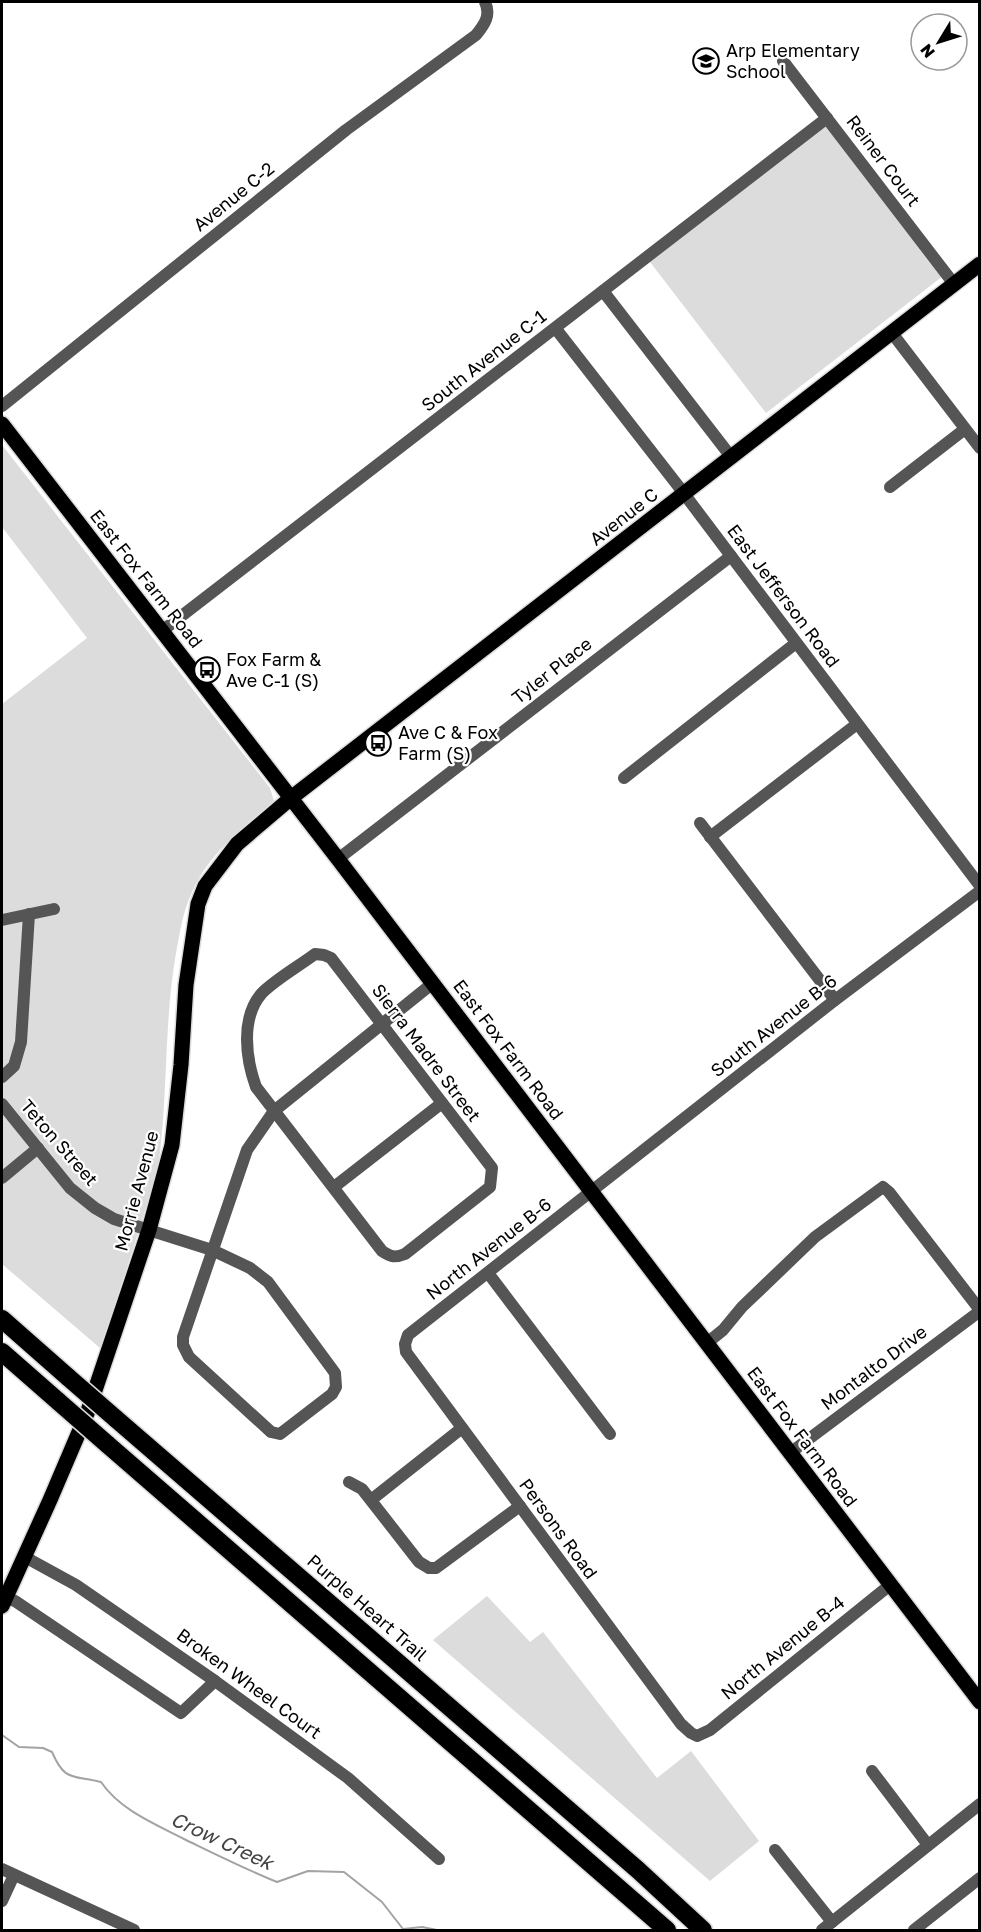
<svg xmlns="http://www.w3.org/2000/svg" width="981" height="1932" viewBox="0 0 981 1932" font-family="'Golos Text',sans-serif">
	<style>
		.green { fill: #dcdcdc }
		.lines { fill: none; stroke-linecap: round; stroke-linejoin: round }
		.stream { stroke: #a3a3a3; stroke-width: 2 }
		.major-casing { stroke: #dbdbdb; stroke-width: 18 }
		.highway-casing { stroke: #dbdbdb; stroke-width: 21 }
		.minor { stroke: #555; stroke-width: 12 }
		.major { stroke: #000; stroke-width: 15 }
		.highway { stroke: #000; stroke-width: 18 }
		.highway-bridge-casing { stroke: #dbdbdb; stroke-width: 21; stroke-linecap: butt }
		.highway-bridge { stroke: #000; stroke-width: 18 }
		.labels { text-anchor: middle; stroke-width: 4.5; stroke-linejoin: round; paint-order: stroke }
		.poi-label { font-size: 18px; fill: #000; stroke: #fff; text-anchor: start }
		.street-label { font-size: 18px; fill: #000; stroke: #fff }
		.water-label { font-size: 20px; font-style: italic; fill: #444; stroke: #fff }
	</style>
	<rect width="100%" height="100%" fill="#fff"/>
	<!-- green -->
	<g class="green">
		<path d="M827 125 943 276 766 413 650 262Z"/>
		<path d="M2 445 270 788 274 801C243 827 209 854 192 892 183 911 180 932 176 953 164 1022 168 1092 159 1161 156 1179 149 1197 144 1214 130 1259 115 1303 100 1348L2 1264V704L87 638 2 527Z"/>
		<path d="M487 1596 530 1642 543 1632 657 1778 691 1751 759 1841 710 1881 433 1640Z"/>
	</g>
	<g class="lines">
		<!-- stream -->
		<path class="stream" d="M2 1735 19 1747 43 1748 52 1752C65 1782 72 1775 101 1782 120 1810 155 1824 184 1839 215 1854 245 1869 277 1882L308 1871 344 1872 382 1902 403 1929 422 1927 437 1930"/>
		<!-- major casing -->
		<g class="major-casing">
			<g id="major">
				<path d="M2 424 338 859 980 1702"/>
				<path d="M2 1606 50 1500 88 1411 149 1230 172 1145 181 1065 186 985 198 904 205 886 237 844 291 798 980 264"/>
			</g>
		</g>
		<!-- highway casing -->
		<g class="highway-casing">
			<g id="highway">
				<path d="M2 1319 69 1378"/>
				<path d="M2 1352 59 1402"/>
				<path d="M115 1418 638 1870 703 1930"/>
				<path d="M107 1444 667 1930"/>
			</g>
		</g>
		<!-- minor -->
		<g class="minor">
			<path d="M783 61 954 284"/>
			<path d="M603 291 732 458"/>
			<path d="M556 329 679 487 980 886"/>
			<path d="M892 333 980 448"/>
			<path d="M2 406 346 130 476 35C485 24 491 15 485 2"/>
			<path d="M890 487 965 429"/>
			<path d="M162 631 827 118"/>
			<path d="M624 778 796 643"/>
			<path d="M700 823 835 1000"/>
			<path d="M710 837 857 724"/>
			<path d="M338 859 731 556"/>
			<path d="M2 920 54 909"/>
			<path d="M315 954 324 955 331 958 492 1168 490 1187 405 1254C395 1258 391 1257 382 1251L256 1087C246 1059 240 1018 262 993 276 979 299 966 315 954Z"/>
			<path d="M2 1077 14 1066 21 1042 29 914"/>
			<path d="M2 1104 70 1188 95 1208 114 1219 212 1250 250 1268 268 1282 335 1373 336 1387 332 1394 280 1434 271 1432 189 1357 183 1345V1337L247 1150 274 1111 433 983"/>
			<path d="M2 1178 38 1148"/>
			<path d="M334 1187 442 1103"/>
			<path d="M488 1273 610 1434"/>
			<path d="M707 1343 723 1330 742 1307 815 1237 883 1187 889 1192 980 1310"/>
			<path d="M790 1453 980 1311"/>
			<path d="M349 1482 362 1489 419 1562 429 1568H436L520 1506"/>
			<path d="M371 1500 462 1428"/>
			<path d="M25 1557 76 1585 215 1681 348 1778 439 1859"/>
			<path d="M890 1585 710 1730 697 1736 691 1733 681 1724C589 1600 497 1476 406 1352L405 1344 408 1335 835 1000 980 891"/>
			<path d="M5 1598 15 1601 181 1713 215 1681"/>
			<path d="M872 1771 928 1845"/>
			<path d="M775 1850 832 1922"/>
			<path d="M2 1869 134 1930"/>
			<path d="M2 1901 14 1875"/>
			<path d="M822 1930 980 1804"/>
			<path d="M914 1930 980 1878"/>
		</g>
		<!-- major -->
		<use href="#major" class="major"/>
		<!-- highway -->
		<use href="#highway" class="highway"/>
		<!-- highway-bridge casing -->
		<g class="highway-bridge-casing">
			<g id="highway-bridge">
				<path d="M69 1378 115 1418"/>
				<path d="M59 1402 107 1444"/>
			</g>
		</g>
		<!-- highway-bridge -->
		<use href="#highway-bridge" class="highway-bridge"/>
	</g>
	<!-- icons -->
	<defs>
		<g id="school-ring" transform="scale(1.35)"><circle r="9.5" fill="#fff" stroke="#000" stroke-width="1.5"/><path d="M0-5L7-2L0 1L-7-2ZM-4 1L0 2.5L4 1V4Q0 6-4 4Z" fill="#000"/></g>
		<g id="bus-ring" transform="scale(1.35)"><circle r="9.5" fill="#fff" stroke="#000" stroke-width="1.5"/><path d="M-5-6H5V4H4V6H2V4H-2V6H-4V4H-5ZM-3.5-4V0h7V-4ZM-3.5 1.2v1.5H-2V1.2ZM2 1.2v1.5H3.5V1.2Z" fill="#000"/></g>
	</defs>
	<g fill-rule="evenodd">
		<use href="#school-ring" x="706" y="61"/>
		<use href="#bus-ring" x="207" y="670"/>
		<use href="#bus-ring" x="378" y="743"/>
	</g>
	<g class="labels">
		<!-- poi labels -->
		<g class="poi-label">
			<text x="726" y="57">Arp Elementary<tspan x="726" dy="21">School</tspan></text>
			<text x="226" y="666">Fox Farm &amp;<tspan x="226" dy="21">Ave C-1 (S)</tspan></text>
			<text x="398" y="739">Ave C &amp; Fox<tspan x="398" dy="21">Farm (S)</tspan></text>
		</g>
		<!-- street labels -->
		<g class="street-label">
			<text transform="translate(883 161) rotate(53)" y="6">Reiner Court</text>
			<text transform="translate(234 197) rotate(-39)" y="6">Avenue C-2</text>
			<text transform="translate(484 361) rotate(-38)" y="6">South Avenue C-1</text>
			<text transform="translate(624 517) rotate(-38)" y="6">Avenue C</text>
			<text transform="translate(146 579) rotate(52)" y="6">East Fox Farm Road</text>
			<text transform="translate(783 596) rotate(53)" y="6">East Jefferson Road</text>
			<text transform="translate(552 671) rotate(-38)" y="6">Tyler Place</text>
			<text transform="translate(774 1026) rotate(-38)" y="6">South Avenue B-6</text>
			<text transform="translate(508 1050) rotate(53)" y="6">East Fox Farm Road</text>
			<text transform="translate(426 1053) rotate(53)" y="6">Sierra Madre Street</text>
			<text transform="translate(59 1143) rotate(49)" y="6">Teton Street</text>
			<text transform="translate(137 1191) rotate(-75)" y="6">Morrie Avenue</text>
			<text transform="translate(489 1249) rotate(-38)" y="6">North Avenue B-6</text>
			<text transform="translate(874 1368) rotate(-37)" y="6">Montalto Drive</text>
			<text transform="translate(802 1437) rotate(53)" y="6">East Fox Farm Road</text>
			<text transform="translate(558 1529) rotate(54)" y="6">Persons Road</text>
			<text transform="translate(367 1608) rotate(41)" y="6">Purple Heart Trail</text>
			<text transform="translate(783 1648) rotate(-39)" y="6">North Avenue B-4</text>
			<text transform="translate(249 1684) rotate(36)" y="6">Broken Wheel Court</text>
		</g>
		<!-- water labels -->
		<g class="water-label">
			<text transform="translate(222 1841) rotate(25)" y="7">Crow Creek</text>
		</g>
	</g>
	<!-- border -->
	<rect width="981" height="1932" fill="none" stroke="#000000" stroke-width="6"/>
	<!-- north arrow -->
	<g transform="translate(939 42) rotate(232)"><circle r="28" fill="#ffffff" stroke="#999999" stroke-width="1.5"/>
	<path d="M0-4.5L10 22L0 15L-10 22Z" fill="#000000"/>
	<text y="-9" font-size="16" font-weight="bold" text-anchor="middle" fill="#000000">N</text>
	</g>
</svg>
